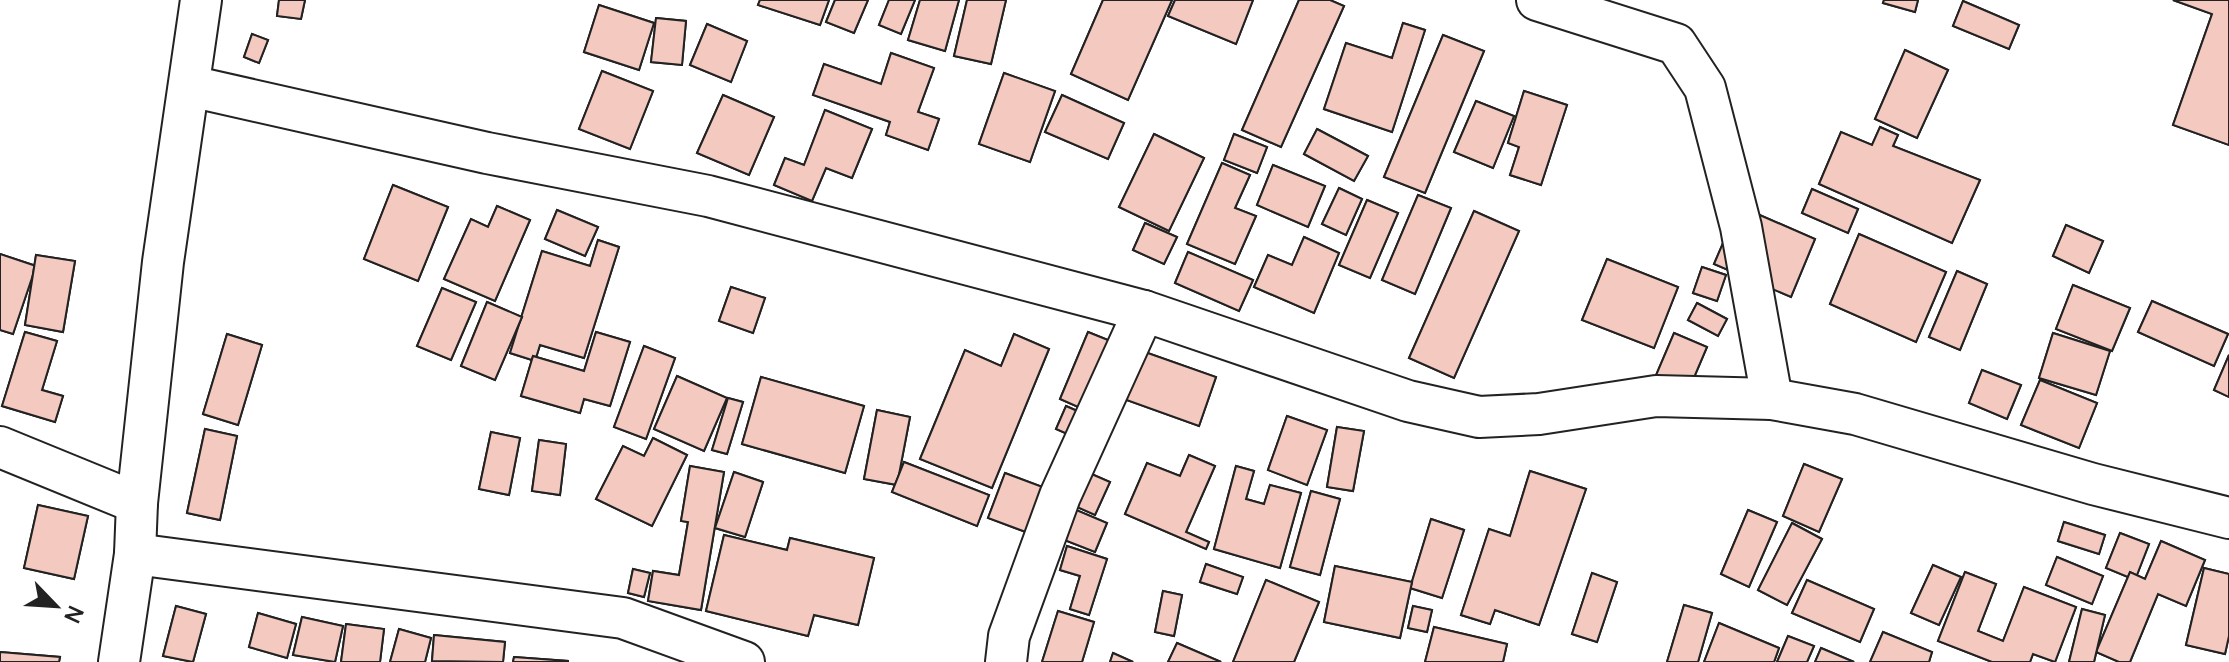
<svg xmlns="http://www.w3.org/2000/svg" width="2229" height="662" viewBox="0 0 2229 662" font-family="Manrope,sans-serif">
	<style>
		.building { fill: #f3c9c0; stroke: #222; stroke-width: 2 }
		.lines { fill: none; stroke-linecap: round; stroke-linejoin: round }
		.minor-casing { stroke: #222; stroke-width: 44 }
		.minor { stroke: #fff; stroke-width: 40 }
	</style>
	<rect width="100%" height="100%" fill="#fff"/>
	<!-- building -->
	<g class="building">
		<path d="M279 0H305L301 19 277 16Z"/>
		<path d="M279 0H305L301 19 277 16Z"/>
		<path d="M760 0H829L820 25 758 5Z"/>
		<path d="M760 0H829L820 25 758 5Z"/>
		<path d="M835 0H868L854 33 826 22Z"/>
		<path d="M835 0H868L854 33 826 22Z"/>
		<path d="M889 0H915L901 34 879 25Z"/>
		<path d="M889 0H915L901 34 879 25Z"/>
		<path d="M920 0H959L945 51 908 40Z"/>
		<path d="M920 0H959L945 51 908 40Z"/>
		<path d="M967 0H1006L991 64 954 56Z"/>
		<path d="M967 0H1006L991 64 954 56Z"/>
		<path d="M1103 0H1172L1128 100 1071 74Z"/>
		<path d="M1103 0H1172L1128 100 1071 74Z"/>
		<path d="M1175 0H1253L1236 44 1168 16Z"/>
		<path d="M1175 0H1253L1236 44 1168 16Z"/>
		<path d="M1299 0H1330L1344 6 1281 147 1242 130Z"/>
		<path d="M1299 0H1330L1344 6 1281 147 1242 130Z"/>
		<path d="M1884 0H1918L1915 12 1883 3Z"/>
		<path d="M1884 0H1918L1915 12 1883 3Z"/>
		<path d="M2173 0H2229V145L2173 125 2212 14Z"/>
		<path d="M2173 0H2229V145L2173 125 2212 14Z"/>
		<path d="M1963 1 2019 25 2009 49 1953 26Z"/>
		<path d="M1963 1 2019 25 2009 49 1953 26Z"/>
		<path d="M599 5 654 23 639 70 584 52Z"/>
		<path d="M599 5 654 23 639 70 584 52Z"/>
		<path d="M656 18 686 21 682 65 651 62Z"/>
		<path d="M656 18 686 21 682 65 651 62Z"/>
		<path d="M1403 23 1425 30 1392 132 1324 109 1346 43 1392 58Z"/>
		<path d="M1403 23 1425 30 1392 132 1324 109 1346 43 1392 58Z"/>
		<path d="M707 24 747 41 731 82 690 65Z"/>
		<path d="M707 24 747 41 731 82 690 65Z"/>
		<path d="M252 34 268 40 259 63 244 57Z"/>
		<path d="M252 34 268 40 259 63 244 57Z"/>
		<path d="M1443 35 1484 51 1425 193 1384 177Z"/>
		<path d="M1443 35 1484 51 1425 193 1384 177Z"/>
		<path d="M1905 50 1948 70 1917 138 1875 119Z"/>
		<path d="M1905 50 1948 70 1917 138 1875 119Z"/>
		<path d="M891 53 934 68 918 112 939 119 928 150 886 135 890 122 813 95 824 64 881 84Z"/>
		<path d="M891 53 934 68 918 112 939 119 928 150 886 135 890 122 813 95 824 64 881 84Z"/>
		<path d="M602 71 653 91 630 149 579 129Z"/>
		<path d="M602 71 653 91 630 149 579 129Z"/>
		<path d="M1004 73 1055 91 1030 162 979 144Z"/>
		<path d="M1004 73 1055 91 1030 162 979 144Z"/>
		<path d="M1524 91 1567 105 1541 185 1510 175 1519 147 1508 143Z"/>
		<path d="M1524 91 1567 105 1541 185 1510 175 1519 147 1508 143Z"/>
		<path d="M723 95 774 117 749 175 697 153Z"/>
		<path d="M723 95 774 117 749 175 697 153Z"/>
		<path d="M1062 95 1124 123 1108 159 1045 132Z"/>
		<path d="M1062 95 1124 123 1108 159 1045 132Z"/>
		<path d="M1476 101 1514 116 1493 168 1454 152Z"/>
		<path d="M1476 101 1514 116 1493 168 1454 152Z"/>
		<path d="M825 110 872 129 852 178 826 168 812 201 774 185 785 158 804 165Z"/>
		<path d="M825 110 872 129 852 178 826 168 812 201 774 185 785 158 804 165Z"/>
		<path d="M1880 127 1898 135 1893 146 1980 180 1952 243 1819 184 1841 132 1872 145Z"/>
		<path d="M1880 127 1898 135 1893 146 1980 180 1952 243 1819 184 1841 132 1872 145Z"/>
		<path d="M1317 129 1368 156 1354 181 1304 154Z"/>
		<path d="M1317 129 1368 156 1354 181 1304 154Z"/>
		<path d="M1154 134 1204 158 1169 231 1119 207Z"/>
		<path d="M1154 134 1204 158 1169 231 1119 207Z"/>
		<path d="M1234 134 1267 147 1257 173 1224 160Z"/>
		<path d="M1234 134 1267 147 1257 173 1224 160Z"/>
		<path d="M1222 163 1250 175 1235 208 1256 216 1235 264 1187 244Z"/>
		<path d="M1222 163 1250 175 1235 208 1256 216 1235 264 1187 244Z"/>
		<path d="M1273 165 1325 186 1308 227 1257 205Z"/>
		<path d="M1273 165 1325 186 1308 227 1257 205Z"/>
		<path d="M393 185 448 207 418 281 364 259Z"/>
		<path d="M393 185 448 207 418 281 364 259Z"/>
		<path d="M1339 188 1362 199 1346 235 1322 224Z"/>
		<path d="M1339 188 1362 199 1346 235 1322 224Z"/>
		<path d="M1812 189 1858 209 1848 233 1802 213Z"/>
		<path d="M1812 189 1858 209 1848 233 1802 213Z"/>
		<path d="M1418 195 1451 208 1415 294 1382 280Z"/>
		<path d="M1418 195 1451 208 1415 294 1382 280Z"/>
		<path d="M1367 200 1398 213 1370 278 1339 265Z"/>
		<path d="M1367 200 1398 213 1370 278 1339 265Z"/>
		<path d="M497 206 530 220 495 301 444 279 471 219 488 227Z"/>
		<path d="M497 206 530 220 495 301 444 279 471 219 488 227Z"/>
		<path d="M1739 206 1815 239 1791 297 1714 264Z"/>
		<path d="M1739 206 1815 239 1791 297 1714 264Z"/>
		<path d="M557 210 598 227 585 256 545 239Z"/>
		<path d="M557 210 598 227 585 256 545 239Z"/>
		<path d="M1474 211 1519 231 1454 378 1409 358Z"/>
		<path d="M1474 211 1519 231 1454 378 1409 358Z"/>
		<path d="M1145 223 1177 237 1164 264 1133 250Z"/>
		<path d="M1145 223 1177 237 1164 264 1133 250Z"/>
		<path d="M2066 225 2103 241 2089 273 2053 256Z"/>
		<path d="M2066 225 2103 241 2089 273 2053 256Z"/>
		<path d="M1859 234 1946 272 1916 342 1830 304Z"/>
		<path d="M1859 234 1946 272 1916 342 1830 304Z"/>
		<path d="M1304 237 1339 253 1314 313 1254 287 1268 255 1292 265Z"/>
		<path d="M1304 237 1339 253 1314 313 1254 287 1268 255 1292 265Z"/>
		<path d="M598 240 619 247 584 358 540 345 535 361 510 353 542 251 590 266Z"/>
		<path d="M598 240 619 247 584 358 540 345 535 361 510 353 542 251 590 266Z"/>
		<path d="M1188 252 1253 280 1239 311 1175 283Z"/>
		<path d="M1188 252 1253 280 1239 311 1175 283Z"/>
		<path d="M0 254 36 266 13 334 0 330Z"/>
		<path d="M0 254 36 266 13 334 0 330Z"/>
		<path d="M36 255 75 261 63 332 25 325Z"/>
		<path d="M36 255 75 261 63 332 25 325Z"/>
		<path d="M1607 259 1678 287 1654 348 1582 320Z"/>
		<path d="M1607 259 1678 287 1654 348 1582 320Z"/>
		<path d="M1702 267 1726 275 1717 301 1693 293Z"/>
		<path d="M1702 267 1726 275 1717 301 1693 293Z"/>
		<path d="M1957 271 1987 284 1960 350 1929 337Z"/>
		<path d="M1957 271 1987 284 1960 350 1929 337Z"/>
		<path d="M2073 285 2130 308 2112 351 2056 329Z"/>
		<path d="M2073 285 2130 308 2112 351 2056 329Z"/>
		<path d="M731 287 765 298 753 333 719 321Z"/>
		<path d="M731 287 765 298 753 333 719 321Z"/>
		<path d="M442 288 476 302 451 360 417 346Z"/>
		<path d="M442 288 476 302 451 360 417 346Z"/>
		<path d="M2152 301 2228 334 2214 366 2138 332Z"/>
		<path d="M2152 301 2228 334 2214 366 2138 332Z"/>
		<path d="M487 302 522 317 495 380 461 366Z"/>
		<path d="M487 302 522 317 495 380 461 366Z"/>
		<path d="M1697 303 1727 319 1718 336 1688 320Z"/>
		<path d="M1697 303 1727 319 1718 336 1688 320Z"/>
		<path d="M25 332 57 341 42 390 63 396 55 422 2 406Z"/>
		<path d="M25 332 57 341 42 390 63 396 55 422 2 406Z"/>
		<path d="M596 332 630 342 610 406 584 399 580 413 521 396 533 356 584 371Z"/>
		<path d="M596 332 630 342 610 406 584 399 580 413 521 396 533 356 584 371Z"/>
		<path d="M1088 332 1123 346 1094 414 1060 399Z"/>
		<path d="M1088 332 1123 346 1094 414 1060 399Z"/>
		<path d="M1674 333 1707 347 1687 394 1654 380Z"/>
		<path d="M1674 333 1707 347 1687 394 1654 380Z"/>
		<path d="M2053 333 2110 351 2096 395 2039 378Z"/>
		<path d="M2053 333 2110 351 2096 395 2039 378Z"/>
		<path d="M227 334 262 345 238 425 203 414Z"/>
		<path d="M227 334 262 345 238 425 203 414Z"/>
		<path d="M1014 334 1049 349 992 488 920 459 965 350 1001 366Z"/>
		<path d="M1014 334 1049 349 992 488 920 459 965 350 1001 366Z"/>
		<path d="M1125 345 1216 377 1199 426 1107 393Z"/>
		<path d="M1125 345 1216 377 1199 426 1107 393Z"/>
		<path d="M644 346 675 358 646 439 614 427Z"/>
		<path d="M644 346 675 358 646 439 614 427Z"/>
		<path d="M2229 355V397L2214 390Z"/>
		<path d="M2229 355V397L2214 390Z"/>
		<path d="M1982 370 2021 385 2007 419 1969 403Z"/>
		<path d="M1982 370 2021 385 2007 419 1969 403Z"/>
		<path d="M677 376 727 398 704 451 654 429Z"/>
		<path d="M677 376 727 398 704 451 654 429Z"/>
		<path d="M761 377 864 406 845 473 742 444Z"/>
		<path d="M761 377 864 406 845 473 742 444Z"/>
		<path d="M2040 380 2097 403 2079 448 2021 425Z"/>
		<path d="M2040 380 2097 403 2079 448 2021 425Z"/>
		<path d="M728 398 743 402 727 454 712 450Z"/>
		<path d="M728 398 743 402 727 454 712 450Z"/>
		<path d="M1066 406 1091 417 1081 440 1056 429Z"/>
		<path d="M1066 406 1091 417 1081 440 1056 429Z"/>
		<path d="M877 410 910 417 897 485 864 479Z"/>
		<path d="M877 410 910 417 897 485 864 479Z"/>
		<path d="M1287 416 1327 430 1307 485 1268 470Z"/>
		<path d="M1287 416 1327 430 1307 485 1268 470Z"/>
		<path d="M1337 427 1364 431 1353 491 1327 487Z"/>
		<path d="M1337 427 1364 431 1353 491 1327 487Z"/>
		<path d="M205 429 237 436 220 520 187 513Z"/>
		<path d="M205 429 237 436 220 520 187 513Z"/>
		<path d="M491 432 520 438 509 495 479 489Z"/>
		<path d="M491 432 520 438 509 495 479 489Z"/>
		<path d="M653 438 687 455 652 526 596 499 623 446 644 456Z"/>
		<path d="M653 438 687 455 652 526 596 499 623 446 644 456Z"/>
		<path d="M539 440 566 444 560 495 532 491Z"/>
		<path d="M539 440 566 444 560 495 532 491Z"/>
		<path d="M1189 455 1215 466 1186 532 1209 542 1206 549 1125 514 1147 463 1180 476Z"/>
		<path d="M1189 455 1215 466 1186 532 1209 542 1206 549 1125 514 1147 463 1180 476Z"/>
		<path d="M904 462 989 495 977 526 892 492Z"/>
		<path d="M904 462 989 495 977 526 892 492Z"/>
		<path d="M1804 464 1842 479 1819 532 1783 516Z"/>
		<path d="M1804 464 1842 479 1819 532 1783 516Z"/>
		<path d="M690 466 724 472 701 610 648 601 653 571 679 575 688 522 681 521Z"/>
		<path d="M690 466 724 472 701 610 648 601 653 571 679 575 688 522 681 521Z"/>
		<path d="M1236 466 1254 471 1246 499 1264 504 1270 485 1301 493 1280 568 1214 549Z"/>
		<path d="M1236 466 1254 471 1246 499 1264 504 1270 485 1301 493 1280 568 1214 549Z"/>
		<path d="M1080 469 1110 482 1095 515 1066 502Z"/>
		<path d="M1080 469 1110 482 1095 515 1066 502Z"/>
		<path d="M1530 471 1586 489 1539 625 1495 610 1490 624 1461 615 1489 529 1510 536Z"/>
		<path d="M1530 471 1586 489 1539 625 1495 610 1490 624 1461 615 1489 529 1510 536Z"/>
		<path d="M734 472 763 482 745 537 715 528Z"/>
		<path d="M734 472 763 482 745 537 715 528Z"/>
		<path d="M1005 473 1056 492 1039 537 988 518Z"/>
		<path d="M1005 473 1056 492 1039 537 988 518Z"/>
		<path d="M1311 491 1340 499 1320 575 1290 567Z"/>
		<path d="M1311 491 1340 499 1320 575 1290 567Z"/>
		<path d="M1062 504 1107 523 1095 552 1049 534Z"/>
		<path d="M1062 504 1107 523 1095 552 1049 534Z"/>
		<path d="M38 505 88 516 74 579 24 568Z"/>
		<path d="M38 505 88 516 74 579 24 568Z"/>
		<path d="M1748 510 1777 522 1749 587 1721 574Z"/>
		<path d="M1748 510 1777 522 1749 587 1721 574Z"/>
		<path d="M1431 519 1464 530 1442 598 1410 588Z"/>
		<path d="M1431 519 1464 530 1442 598 1410 588Z"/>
		<path d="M2064 522 2105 535 2099 554 2058 541Z"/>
		<path d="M2064 522 2105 535 2099 554 2058 541Z"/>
		<path d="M1792 523 1822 539 1787 605 1758 590Z"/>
		<path d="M1792 523 1822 539 1787 605 1758 590Z"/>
		<path d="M2120 533 2149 544 2135 580 2106 568Z"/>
		<path d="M2120 533 2149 544 2135 580 2106 568Z"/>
		<path d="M724 535 787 550 790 538 874 558 858 625 814 615 808 636 706 611Z"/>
		<path d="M724 535 787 550 790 538 874 558 858 625 814 615 808 636 706 611Z"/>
		<path d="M2161 541 2205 560 2186 606 2158 594 2130 662H2119L2096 652 2130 572 2145 579Z"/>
		<path d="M2161 541 2205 560 2186 606 2158 594 2130 662H2119L2096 652 2130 572 2145 579Z"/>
		<path d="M1067 546 1107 559 1089 615 1070 609 1080 576 1060 570Z"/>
		<path d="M1067 546 1107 559 1089 615 1070 609 1080 576 1060 570Z"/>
		<path d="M2057 557 2103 576 2092 604 2046 585Z"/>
		<path d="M2057 557 2103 576 2092 604 2046 585Z"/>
		<path d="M1206 564 1243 577 1237 594 1200 582Z"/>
		<path d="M1206 564 1243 577 1237 594 1200 582Z"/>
		<path d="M1933 565 1961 577 1939 625 1911 613Z"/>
		<path d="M1933 565 1961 577 1939 625 1911 613Z"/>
		<path d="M1335 566 1412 582 1400 638 1324 622Z"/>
		<path d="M1335 566 1412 582 1400 638 1324 622Z"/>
		<path d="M2204 568 2229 574V636L2225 654 2186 645Z"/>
		<path d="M2204 568 2229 574V636L2225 654 2186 645Z"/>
		<path d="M633 569 650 573 644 597 628 593Z"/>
		<path d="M633 569 650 573 644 597 628 593Z"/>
		<path d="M1965 572 1996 584 1978 631 2003 641 2024 587 2076 607 2055 662 2033 654 2030 662H1992L1938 641Z"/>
		<path d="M1965 572 1996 584 1978 631 2003 641 2024 587 2076 607 2055 662 2033 654 2030 662H1992L1938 641Z"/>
		<path d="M1592 573 1617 582 1597 642 1572 634Z"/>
		<path d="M1592 573 1617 582 1597 642 1572 634Z"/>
		<path d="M1266 580 1319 602 1294 662H1233Z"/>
		<path d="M1266 580 1319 602 1294 662H1233Z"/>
		<path d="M1807 580 1874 609 1860 642 1792 613Z"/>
		<path d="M1807 580 1874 609 1860 642 1792 613Z"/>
		<path d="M1163 591 1182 595 1174 636 1155 632Z"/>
		<path d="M1163 591 1182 595 1174 636 1155 632Z"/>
		<path d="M1684 605 1712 613 1698 662H1667Z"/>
		<path d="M1684 605 1712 613 1698 662H1667Z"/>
		<path d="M176 606 206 614 193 662 163 656Z"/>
		<path d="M176 606 206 614 193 662 163 656Z"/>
		<path d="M1413 606 1432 610 1427 632 1408 628Z"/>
		<path d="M1413 606 1432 610 1427 632 1408 628Z"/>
		<path d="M2082 609 2105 615 2094 662H2069Z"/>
		<path d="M2082 609 2105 615 2094 662H2069Z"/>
		<path d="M1058 611 1094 622 1082 662H1042Z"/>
		<path d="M1058 611 1094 622 1082 662H1042Z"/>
		<path d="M258 613 296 624 287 658 249 647Z"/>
		<path d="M258 613 296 624 287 658 249 647Z"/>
		<path d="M302 617 343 626 335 662 293 655Z"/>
		<path d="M302 617 343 626 335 662 293 655Z"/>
		<path d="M1719 623 1779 648 1774 662H1704Z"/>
		<path d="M1719 623 1779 648 1774 662H1704Z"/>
		<path d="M346 624 384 629 380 662H341Z"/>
		<path d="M346 624 384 629 380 662H341Z"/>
		<path d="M1434 627 1507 644 1503 662H1425Z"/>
		<path d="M1434 627 1507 644 1503 662H1425Z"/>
		<path d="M399 629 431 638 425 662H390Z"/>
		<path d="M399 629 431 638 425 662H390Z"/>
		<path d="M1883 632 1932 652 1929 662H1870Z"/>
		<path d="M1883 632 1932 652 1929 662H1870Z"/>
		<path d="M434 635 505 642 503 662 432 661Z"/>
		<path d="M434 635 505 642 503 662 432 661Z"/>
		<path d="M1788 636 1814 646 1807 662H1777Z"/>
		<path d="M1788 636 1814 646 1807 662H1777Z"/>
		<path d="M1177 643 1221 662H1168Z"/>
		<path d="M1177 643 1221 662H1168Z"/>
		<path d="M1821 648 1854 662H1815Z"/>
		<path d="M1821 648 1854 662H1815Z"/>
		<path d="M0 652 60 657 59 662H0Z"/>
		<path d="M0 652 60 657 59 662H0Z"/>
		<path d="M1113 653 1133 662H1110Z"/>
		<path d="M1113 653 1133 662H1110Z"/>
		<path d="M514 657 568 661V662H513Z"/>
		<path d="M514 657 568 661V662H513Z"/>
	</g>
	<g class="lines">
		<!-- minor casing -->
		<g class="minor-casing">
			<g id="minor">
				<path d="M1537 0 1676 44 1705 88 1741 227 1772 399"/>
				<path d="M190 86 487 153 708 196 1144 311 1408 401 1479 417 1539 414 1656 396 1772 399 1855 414 2093 484 2229 518"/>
				<path d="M0 447 137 503"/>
				<path d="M135 554 623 618 744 662"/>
				<path d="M119 662 135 554 137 503 163 262 201 0"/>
				<path d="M1006 662 1009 636 1060 496 1144 311"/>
			</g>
		</g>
		<!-- minor -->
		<use href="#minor" class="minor"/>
	</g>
	<!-- north arrow -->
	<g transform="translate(56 606) rotate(115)" stroke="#ffffff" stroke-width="6" paint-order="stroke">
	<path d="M0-6L14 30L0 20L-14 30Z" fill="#222222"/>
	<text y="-12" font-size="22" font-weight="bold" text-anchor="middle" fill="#222222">N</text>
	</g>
</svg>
